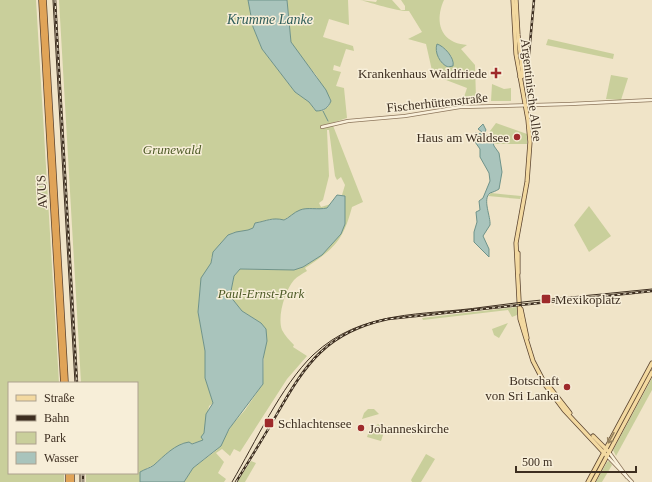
<svg xmlns="http://www.w3.org/2000/svg" width="652" height="482" viewBox="0 0 652 482" font-family="'Times New Roman',serif">
	<style>
		.green { fill: #c9cf9b; fill-rule: evenodd }
		.water { fill: #a9c4bc; stroke: #6f938a }
		.lines { fill: none; stroke-linecap: round; stroke-linejoin: round }
		.stream { stroke: #6f938a; stroke-width: 1 }
		.minor-casing { stroke: #8d765c; stroke-width: 4 }
		.major-casing { stroke: #5b4430; stroke-width: 5 }
		.highway-casing { stroke: #5b4430; stroke-width: 5.5 }
		.minor { stroke: #faf1dc; stroke-width: 2.5 }
		.major { stroke: #f3d9a0; stroke-width: 3.5 }
		.highway { stroke: #e0a458; stroke-width: 4 }
		.tram { stroke: #3d2e20; stroke-width: 1 }
		.rail-casing { stroke: #3d2e20; stroke-width: 2.5 }
		.rail { stroke: #f7eed8; stroke-width: 1; stroke-dasharray: 3; stroke-linecap: butt }
		.oneway { stroke: #988460 }
		.poi-dot { fill: #9e2a2b; stroke: #f7eed8; stroke-width: 1.5 }
		.labels { text-anchor: middle; stroke-width: 3; stroke-linejoin: round; paint-order: stroke }
		.poi-label { font-size: 13px; fill: #3d2e20; stroke: #f7eed8; text-anchor: end }
		.street-label { font-size: 13px; fill: #3d2e20; stroke: #f7eed8 }
		.park-label { font-size: 13px; font-style: italic; fill: #4d5a26; stroke: #f7eed8 }
		.water-label { font-size: 14px; font-style: italic; fill: #2f5d5a; stroke: #f7eed8 }
	</style>
	<rect width="100%" height="100%" fill="#f0e4c8"/>
	<!-- green -->
	<g class="green">
		<path d="M0 0H36L59 383H9V473H64V482H0Z"/>
		<path d="M59 0H248L253 27 262 49 295 92 309 102 314 109 323 111 329 106 331 100 316 75 301 57 291 42 287 0H348L349 25 329 19 323 37 353 46 354 51 346 49 340 67 334 65 333 70 341 72 336 86 344 88 347 118 332 123 363 202 352 207C343 241 334 249 305 268L307 271C302 274 298 276 294 280 285 290 277 317 282 330 285 336 290 341 294 345L293 347 307 356 287 379 240 452 234 449 230 456 222 449 216 453 224 462 218 473 226 479 224 482H184L193 468 217 450 232 425 245 410 263 384 264 351 261 323 242 311 230 296 234 276 240 269 272 270 303 267 322 255 345 224V196L342 195 345 185 341 177 337 180 335 176 329 130H327L329 176 323 200 319 203 321 207 331 204 327 208 317 210 304 209 283 220 272 219 255 223 253 228 248 230 232 233 221 243 211 258V263L200 288 198 312 205 351V378L213 403 209 406 203 440 191 444 183 443 168 452 155 464 140 472V482H86V473H137V383H81Z"/>
		<path d="M360 0 376 2 377 0H392L401 10H405V6L401 0H444C437 15 437 34 454 42 458 44 463 44 467 45L461 49 475 65 476 99 479 102 462 103 467 88 433 75 426 44 408 39 422 32 409 11C399 12 372 3 360 0ZM436 46 443 47 452 57 448 67C440 64 436 54 436 46Z"/>
		<path d="M548 39 614 54 613 59 546 45Z"/>
		<path d="M611 75 628 78 621 100 606 99Z"/>
		<path d="M492 84 504 89 511 88V101H491Z"/>
		<path d="M496 123 527 134V144H493L490 134 487 135Z"/>
		<path d="M491 193 521 196 520 199 488 196Z"/>
		<path d="M589 206 611 236 589 252 574 225Z"/>
		<path d="M517 307V315L512 317 508 310 423 320 422 318Z"/>
		<path d="M508 323 499 338 494 335 492 329Z"/>
		<path d="M652 378V390L616 456 613 450Z"/>
		<path d="M368 409H374L379 414 362 419 364 413Z"/>
		<path d="M378 424 385 429 381 441 367 437 369 431Z"/>
		<path d="M426 454 435 459 421 482H412L411 480Z"/>
		<path d="M251 461 256 463 245 482H237Z"/>
		<path d="M609 461 612 465 602 482H596L607 462Z"/>
	</g>
	<!-- water -->
	<g class="water">
		<path d="M248 0H287L291 42 326 90 331 101C328 108 324 111 316 111L309 102 295 92 262 49 253 27Z"/>
		<path d="M437 44C444 46 455 58 453 66L448 67C440 64 434 52 437 44Z"/>
		<path d="M483 124 486 130 483 135 491 136 494 146 499 153 502 172 499 189C496 191 493 192 490 193 482 199 491 217 490 225L483 236 489 249V257L474 242V232L477 222 476 212 480 210 479 201 483 198 490 181 489 173 480 157V149L473 139 475 133 482 134V132L478 129Z"/>
		<path d="M337 195 345 196V224L341 234 322 255 303 267 294 270 240 269 234 276 230 296 242 311 261 323 266 329 267 341 263 359V384L229 429 221 446 193 468 184 482H140V472C145 469 150 468 154 465 164 456 175 444 189 442L192 444 203 440 201 437 204 433 206 414 213 403 205 378V351L198 312 201 278 211 263 213 252 228 235 236 232 248 230 253 228 255 223C267 221 272 217 284 220 289 218 294 212 300 210 307 207 318 210 327 208Z"/>
	</g>
	<g class="lines">
		<!-- stream -->
		<path class="stream" d="M323 111 328 121"/>
		<!-- minor casing -->
		<g class="minor-casing">
			<g id="minor">
				<path d="M322 127 348 121 405 116 460 107 570 104 652 100"/>
				<path d="M609 452 627 477"/>
				<path d="M607 456 632 482"/>
			</g>
		</g>
		<!-- major casing -->
		<g class="major-casing">
			<g id="major">
				<path d="M513 0 516 54 528 120 530 142 527 182 516 243 520 319 533 361 546 386 564 410 607 456"/>
				<path d="M516 0 518 35 523 76 520 77"/>
				<path d="M518 253V273"/>
				<path d="M521 309 527 338"/>
				<path d="M548 385 570 413"/>
				<path d="M593 436 609 452"/>
				<path d="M588 482 652 363"/>
				<path d="M593 482 652 372"/>
			</g>
		</g>
		<!-- highway casing -->
		<g class="highway-casing">
			<g id="highway">
				<path d="M41 0 63 383"/>
				<path d="M44 0 66 383"/>
				<path d="M68 473V482"/>
				<path d="M72 473V482"/>
			</g>
		</g>
		<!-- minor -->
		<use href="#minor" class="minor"/>
		<!-- major -->
		<use href="#major" class="major"/>
		<!-- highway -->
		<use href="#highway" class="highway"/>
		<!-- tram -->
		<g class="tram">
			<path d="M53 0 75 383"/>
			<path d="M80 473V482"/>
			<path d="M232 482C255 443 281 386 313 355 362 309 422 316 484 307 540 299 596 295 652 289"/>
		</g>
		<!-- rail casing -->
		<g class="rail-casing">
			<g id="rail">
				<path d="M55 0 77 383"/>
				<path d="M528 89V65L534 0"/>
				<path d="M83 473V482"/>
				<path d="M236 482C250 459 264 437 277 414 306 363 327 332 388 319L652 291"/>
			</g>
		</g>
		<!-- rail -->
		<use href="#rail" class="rail"/>
	</g>
	<!-- one-way arrows -->
	<defs><path id="oneway-shaft" d="M-6 0H5M1.5-3L5.5 0L1.5 3" fill="none" stroke-width="1.6" stroke-linecap="round" stroke-linejoin="round"/></defs>
	<use class="oneway" href="#oneway-shaft" transform="translate(611 438) rotate(119)"/>
	<!-- markers -->
	<g class="poi-dot">
		<path d="M494 67h4v4h4v4h-4v4h-4v-4h-4v-4h4z"/>
		<circle cx="517" cy="137" r="4"/>
		<rect x="541" y="294" width="10" height="10" rx="2"/>
		<circle cx="567" cy="387" r="4"/>
		<rect x="264" y="418" width="10" height="10" rx="2"/>
		<circle cx="361" cy="428" r="4"/>
	</g>
	<g class="labels">
		<!-- poi labels -->
		<g class="poi-label">
			<text x="487" y="78">Krankenhaus Waldfriede</text>
			<text x="509" y="142">Haus am Waldsee</text>
			<text x="555" y="304" text-anchor="start">Mexikoplatz</text>
			<text x="559" y="385">Botschaft<tspan x="559" dy="15">von Sri Lanka</tspan></text>
			<text x="278" y="428" text-anchor="start">Schlachtensee</text>
			<text x="369" y="433" text-anchor="start">Johanneskirche</text>
		</g>
		<!-- street labels -->
		<g class="street-label">
			<text transform="translate(532 90) rotate(83)" y="5">Argentinische Allee</text>
			<text transform="translate(437 102) rotate(-6)" y="5">Fischerhüttenstraße</text>
			<text transform="translate(41 192) rotate(-93)" y="5">AVUS</text>
		</g>
		<!-- park labels -->
		<g class="park-label">
			<text x="172" y="154">Grunewald</text>
			<text x="261" y="298">Paul-Ernst-Park</text>
		</g>
		<!-- water labels -->
		<g class="water-label">
			<text x="270" y="24">Krumme Lanke</text>
		</g>
	</g>
	<!-- legend -->
	<rect x="8" y="382" width="130" height="92" fill="#f7eed8" stroke="#ada18e"/>
	<rect x="16" y="395" width="20" height="6" fill="#f3d9a0" stroke="#ada18e"/>
	<text x="44" y="402" font-size="12" fill="#3d2e20">Straße</text>
	<rect x="16" y="415" width="20" height="6" fill="#3d2e20" stroke="#ada18e"/>
	<text x="44" y="422" font-size="12" fill="#3d2e20">Bahn</text>
	<rect x="16" y="432" width="20" height="12" fill="#c9cf9b" stroke="#ada18e"/>
	<text x="44" y="442" font-size="12" fill="#3d2e20">Park</text>
	<rect x="16" y="452" width="20" height="12" fill="#a9c4bc" stroke="#ada18e"/>
	<text x="44" y="462" font-size="12" fill="#3d2e20">Wasser</text>
	<!-- scale -->
	<path d="M516 466v6h120v-6" fill="none" stroke="#3d2e20" stroke-width="2"/>
	<text x="522" y="466" font-size="12" fill="#3d2e20" stroke="#f7eed8" stroke-width="3" paint-order="stroke">500 m</text>
</svg>
